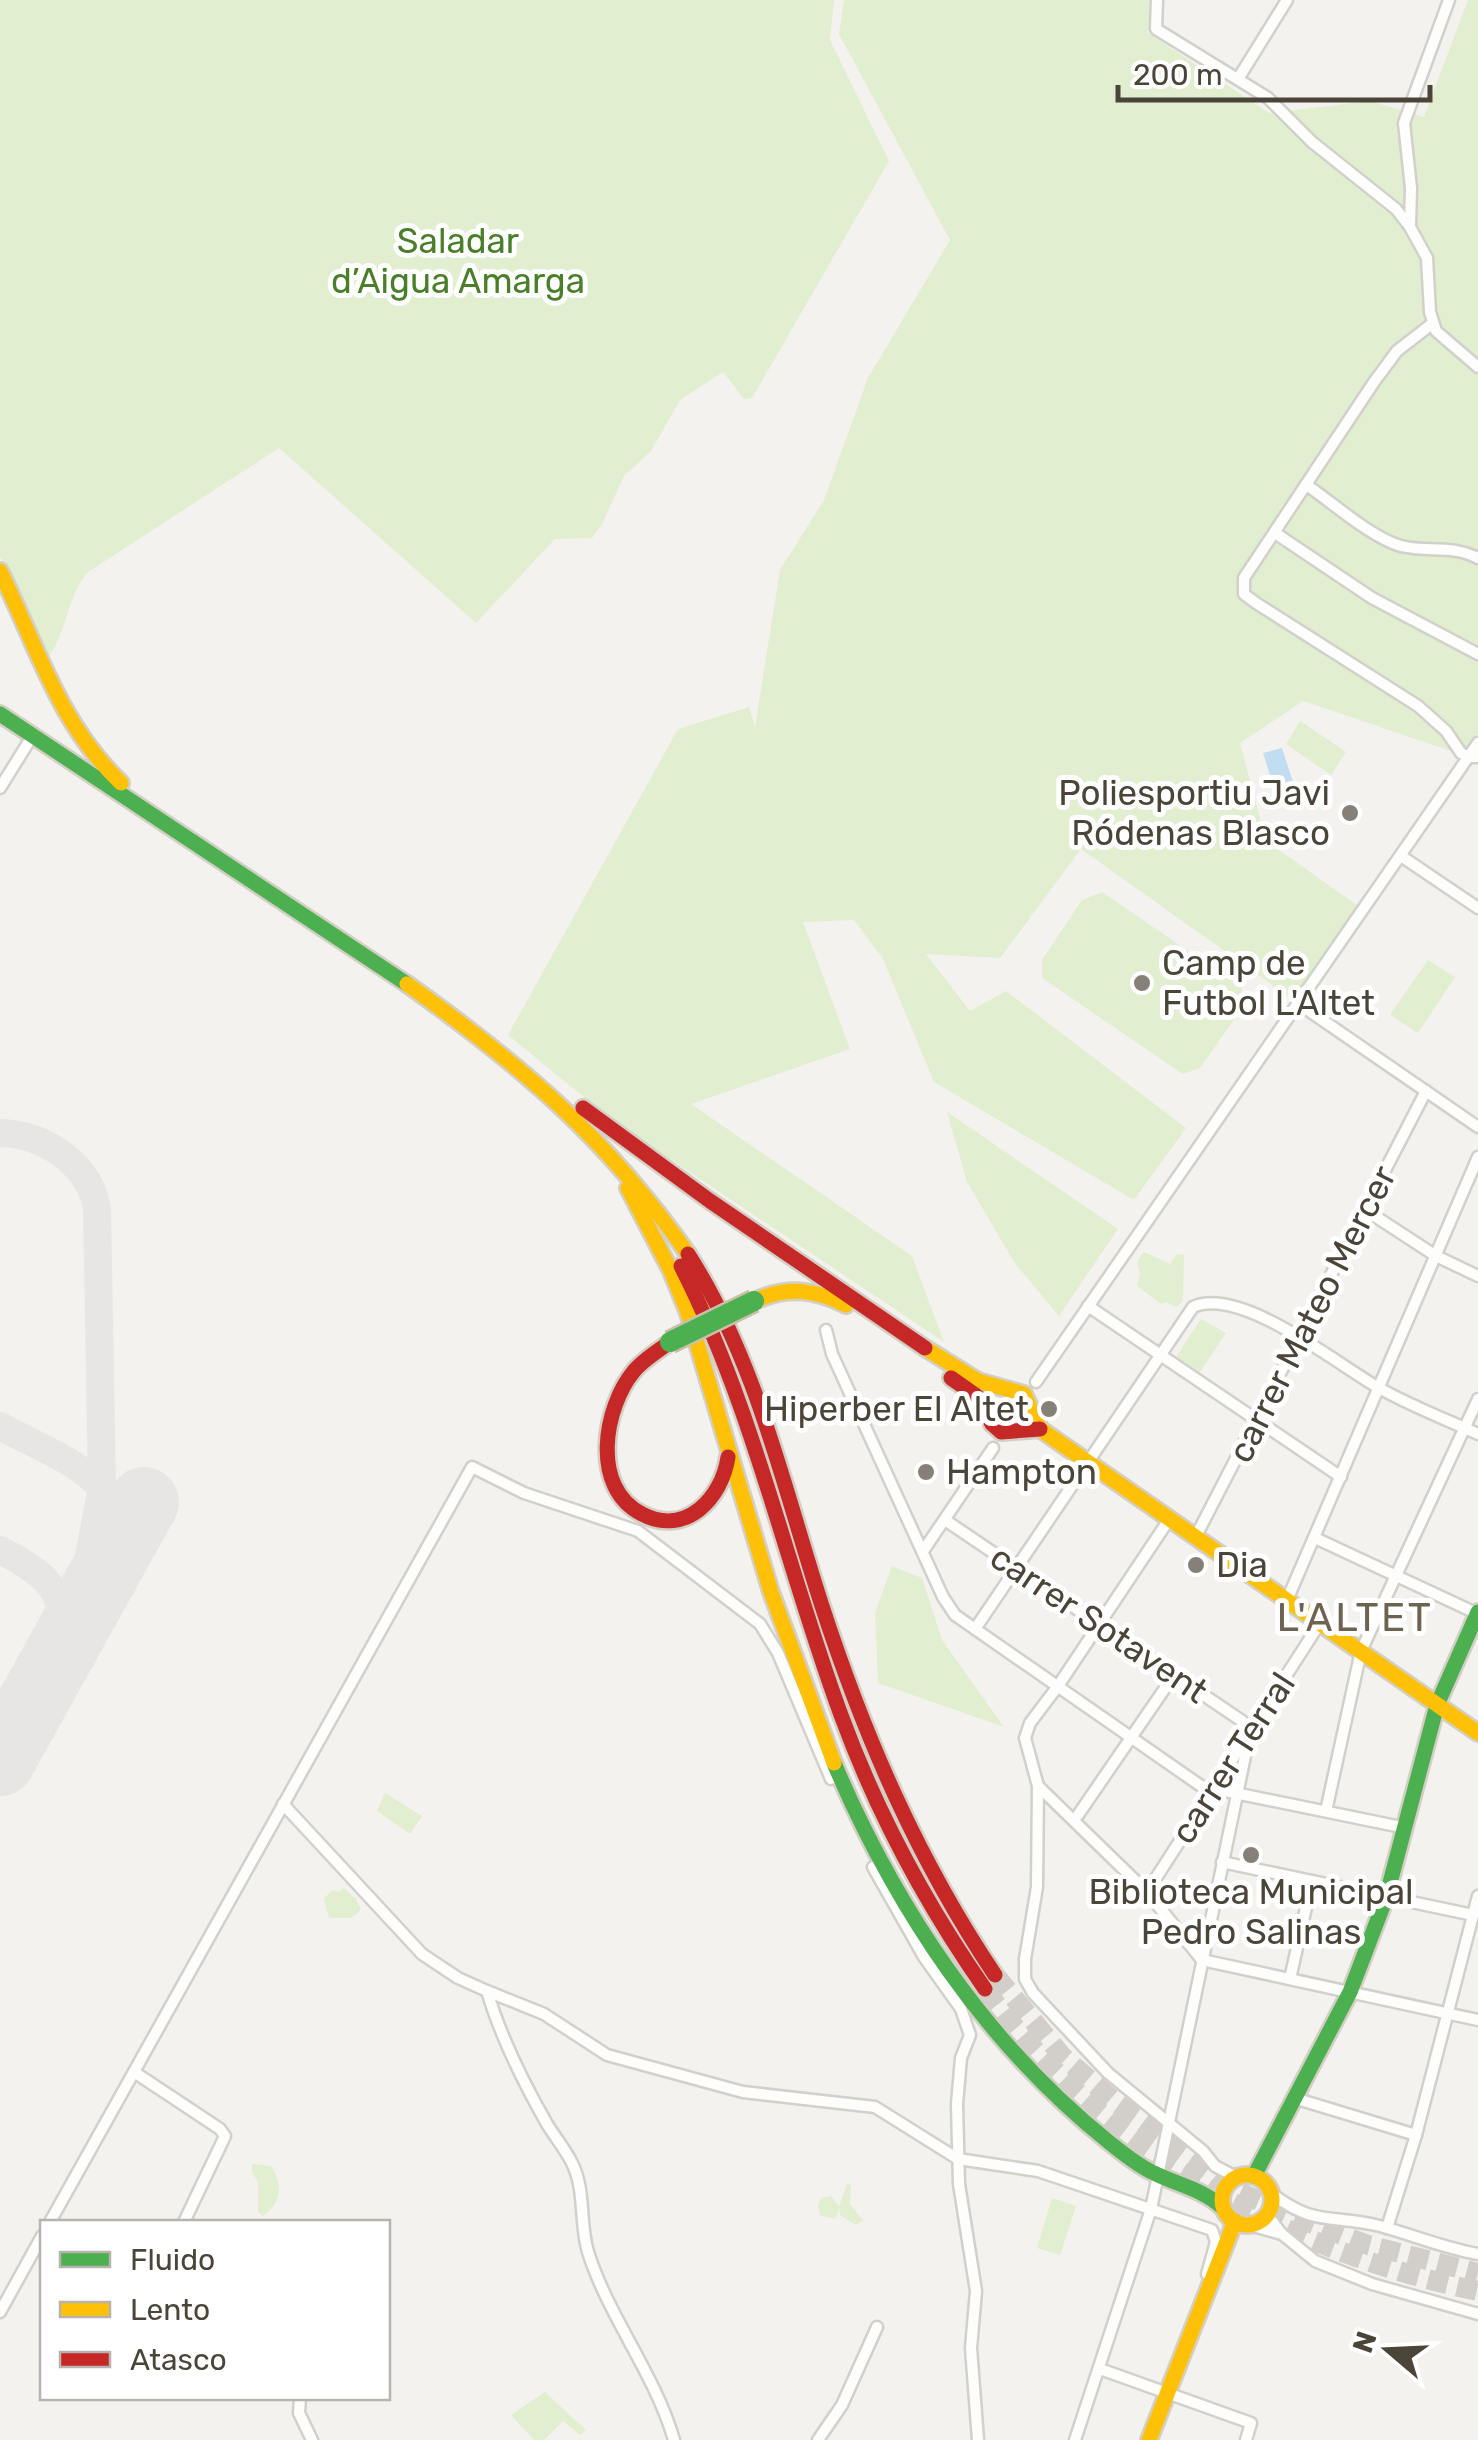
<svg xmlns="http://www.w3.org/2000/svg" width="1478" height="2440" viewBox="0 0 1478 2440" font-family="Rubik,sans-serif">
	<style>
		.green { fill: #e1eecf }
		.water { fill: #c0ddf1 }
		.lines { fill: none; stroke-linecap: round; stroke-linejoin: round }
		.taxiway { stroke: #e8e6e4; stroke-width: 28 }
		.runway { stroke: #e8e6e4; stroke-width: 70 }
		.highway-tunnel { stroke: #d2cfca; stroke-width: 20; stroke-dasharray: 20 10; stroke-linecap: butt }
		.street-casing { stroke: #d2d0cb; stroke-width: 15 }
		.fast-casing { stroke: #d3cfc5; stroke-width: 20 }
		.slow-casing { stroke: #d3cfc5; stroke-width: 20 }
		.jam-casing { stroke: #d3cfc5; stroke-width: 20 }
		.street { stroke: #fdfdfc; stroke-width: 10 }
		.fast { stroke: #4caf50; stroke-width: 15 }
		.slow { stroke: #ffc107; stroke-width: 15 }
		.jam { stroke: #c62828; stroke-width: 15 }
		.fast-bridge-casing { stroke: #ccbfa9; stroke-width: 25; stroke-linecap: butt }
		.fast-bridge { stroke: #4caf50; stroke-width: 20 }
		.poi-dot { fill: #868178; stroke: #fff; stroke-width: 4 }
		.labels { text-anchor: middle; stroke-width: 10; stroke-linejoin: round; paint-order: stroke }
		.park-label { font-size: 35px; fill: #4a7f2a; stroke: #fff }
		.poi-label { font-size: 35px; fill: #4b4439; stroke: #fff; text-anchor: start }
		.street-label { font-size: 35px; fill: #4b4439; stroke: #fff }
		.quarter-label { font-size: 40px; letter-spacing: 2.5px; fill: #6e6250; stroke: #fff }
	</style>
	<rect width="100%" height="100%" fill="#f4f2ee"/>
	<!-- green -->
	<g class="green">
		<path d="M0 0H834L830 40 889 161 752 398 744 399 723 372 680 400 651 451 624 476 602 524 592 538 555 539 476 623 279 448 88 572C66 597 67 635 46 660L0 556Z"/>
		<path d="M844 0H1150L1148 33 1269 113 1370 101 1424 117 1468 0H1478V743L1469 757 1303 701 1240 743 1266 841 1364 910 1299 1004 1081 849 1000 958 926 954 970 1011 1006 991 1186 1128 1134 1200 934 1082 883 959 854 920 803 922 850 1049 691 1104 912 1256 944 1342 612 1120 508 1035 678 729 749 707 755 727 780 570 824 500 868 378 950 240 839 34Z"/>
		<path d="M1300 721 1346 752 1331 775 1286 744Z"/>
		<path d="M1102 892 1242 988V1008L1200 1068 1183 1074 1042 978V960L1082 900Z"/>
		<path d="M1428 960 1455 977 1418 1033 1390 1015Z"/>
		<path d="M947 1112 1118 1229 1059 1316 1014 1262 967 1182Z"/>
		<path d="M1144 1252 1170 1264 1177 1254 1184 1255 1183 1301 1176 1307 1166 1302 1161 1304 1137 1286 1140 1274 1137 1262Z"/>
		<path d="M1201 1319 1226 1333 1200 1372 1176 1357Z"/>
		<path d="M892 1566 922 1578 942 1640 1004 1727 878 1683 875 1613Z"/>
		<path d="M385 1793 422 1816 410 1834 377 1811Z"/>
		<path d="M343 1888 356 1899 361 1910 351 1918H329L324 1898 333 1890 339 1892Z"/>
		<path d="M252 2164 271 2166C283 2185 282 2202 263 2216L258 2212V2182L252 2172Z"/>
		<path d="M847 2184 851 2185 850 2204 863 2220 856 2225 840 2215 839 2209 835 2219 820 2215 818 2206 821 2198 831 2196 839 2206Z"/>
		<path d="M1052 2198 1076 2206 1060 2255 1037 2248Z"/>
		<path d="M545 2392 586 2430 580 2435 563 2421 544 2440H534L511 2415Z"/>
	</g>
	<!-- water -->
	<path class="water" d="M1282 748 1294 785 1275 791 1263 753Z"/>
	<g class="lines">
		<!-- taxiway -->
		<g class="taxiway">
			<path d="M0 1133C44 1134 90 1164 97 1209L102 1487 85 1577 62 1649"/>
			<path d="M0 1426C55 1457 143 1481 111 1562"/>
			<path d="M0 1550C36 1569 66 1586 63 1633"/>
		</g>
		<!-- runway -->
		<path class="runway" d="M0 1761 144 1502"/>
		<!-- highway-tunnel -->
		<g class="highway-tunnel">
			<path d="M995 1975 1062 2056 1114 2101 1239 2192 1292 2216 1368 2245 1478 2273"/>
			<path d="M985 1989C1102 2150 1285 2251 1478 2291"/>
		</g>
		<!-- street casing -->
		<g class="street-casing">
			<g id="street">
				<path d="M1157 0 1156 29 1268 98 1312 142 1396 209 1410 227 1427 258 1430 312 1436 331 1478 367"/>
				<path d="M1238 79 1287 0"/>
				<path d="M1410 226 1411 188 1404 123 1449 0"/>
				<path d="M1433 323 1397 351 1374 382 1244 578V594L1256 603 1418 706 1446 731 1461 753 1469 757H1478"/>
				<path d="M1308 486C1334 504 1372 538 1401 546 1429 553 1450 544 1478 558"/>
				<path d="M1275 533 1372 598 1478 654"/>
				<path d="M0 788 28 743"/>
				<path d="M1401 856 1478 908"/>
				<path d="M1299 1004 1478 1127"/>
				<path d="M1367 1211 1436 1256 1478 1276"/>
				<path d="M1088 1306 1341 1477"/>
				<path d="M826 1330 832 1354 943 1597 955 1615 1201 1786 1406 1828"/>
				<path d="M1036 1382 1478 743"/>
				<path d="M1170 1518 1058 1686 1030 1723 1025 1738 1038 1786 1037 1887 1025 1959V1979L1033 1993 1108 2073 1203 2151 1215 2166 1236 2177"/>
				<path d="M945 1520 1242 1721 1250 1732 1151 2209 1075 2440"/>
				<path d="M1196 1536 1426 1091"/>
				<path d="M1315 1538 1478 1614"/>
				<path d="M923 1551 993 1448"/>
				<path d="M1287 1600 1478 1157"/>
				<path d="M975 1629 1193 1307C1240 1285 1338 1365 1379 1388 1411 1406 1445 1419 1478 1434"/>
				<path d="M1038 1786 1147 1892 1202 1960 1478 2020"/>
				<path d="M283 1804 422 1954 458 1978 487 1991C501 2038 523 2082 547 2124 555 2137 565 2149 572 2163 586 2191 579 2222 588 2252 609 2318 655 2374 674 2440"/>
				<path d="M1326 1811 1361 1651 1478 1399"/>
				<path d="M1078 1815 1174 1675"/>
				<path d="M1222 1862 1473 1915"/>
				<path d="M873 1867 924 1957 961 2009 970 2035 961 2058 957 2104 959 2184 976 2291 971 2348 978 2440"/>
				<path d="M1147 1892 1320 1623"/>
				<path d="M1290 1979 1312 1881"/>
				<path d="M487 1991 544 2014 607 2055 743 2092 875 2107 958 2159 1038 2171 1212 2230 1216 2242 1207 2274"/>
				<path d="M134 2072 220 2129 225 2136 184 2222"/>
				<path d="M1294 2098 1416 2135"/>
				<path d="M1271 2193C1314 2227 1332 2214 1380 2226 1413 2235 1444 2248 1478 2254"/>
				<path d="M1268 2216 1281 2233"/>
				<path d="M50 2222 472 1467 524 1493 638 1531 760 1624 778 1653 831 1779"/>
				<path d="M1253 2226 1282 2234 1315 2261 1372 2284 1478 2314"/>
				<path d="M1387 2228 1416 2135 1478 1896"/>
				<path d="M0 2312 42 2236"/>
				<path d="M1100 2369 1251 2423 1246 2440"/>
				<path d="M300 2398 299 2413 312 2440"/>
				<path d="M818 2440 842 2405 877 2327"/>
			</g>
		</g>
		<!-- fast casing -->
		<g class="fast-casing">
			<g id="fast">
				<path d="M0 714 407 984"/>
				<path d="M834 1763C896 1909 986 2044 1110 2143 1124 2154 1138 2166 1154 2173 1178 2185 1202 2189 1222 2207"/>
				<path d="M1254 2176 1350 1992 1386 1898 1437 1705 1478 1612"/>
			</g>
		</g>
		<!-- slow casing -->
		<g class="slow-casing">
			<g id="slow">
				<path d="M0 571C37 646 59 724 121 783"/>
				<path d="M407 984C522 1066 606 1137 688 1254"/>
				<path d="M628 1188 671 1271 688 1313 771 1592 834 1763"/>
				<path d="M754 1301C787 1286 814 1289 846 1305"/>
				<path d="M925 1348 978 1381 1024 1394 1040 1429 1478 1733"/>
				<circle cx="1247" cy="2200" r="25"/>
				<path d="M1149 2440 1235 2221"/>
			</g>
		</g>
		<!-- jam casing -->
		<g class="jam-casing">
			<g id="jam">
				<path d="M583 1108 710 1201 925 1348"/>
				<path d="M688 1254C757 1362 783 1486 822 1606 865 1738 918 1860 995 1975"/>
				<path d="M681 1266C755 1412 785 1563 841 1715 877 1813 925 1903 985 1989"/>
				<path d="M670 1342C658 1351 643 1360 634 1371 604 1407 590 1488 642 1514 686 1537 722 1498 728 1457"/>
				<path d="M951 1378 978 1397 992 1424 1001 1432 1040 1429"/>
			</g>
		</g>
		<!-- street -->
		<use href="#street" class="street"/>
		<!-- fast -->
		<use href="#fast" class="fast"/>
		<!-- slow -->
		<use href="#slow" class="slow"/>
		<!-- jam -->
		<use href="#jam" class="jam"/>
		<!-- fast-bridge casing -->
		<g class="fast-bridge-casing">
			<path id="fast-bridge" d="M670 1342 754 1301"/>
		</g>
		<!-- fast-bridge -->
		<use href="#fast-bridge" class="fast-bridge"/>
	</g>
	<!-- markers -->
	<g class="poi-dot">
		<circle cx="1350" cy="813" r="10"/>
		<circle cx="1142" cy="983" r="10"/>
		<circle cx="1049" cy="1409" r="10"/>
		<circle cx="926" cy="1472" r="10"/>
		<circle cx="1196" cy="1565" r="10"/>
		<circle cx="1251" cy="1855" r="10"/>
	</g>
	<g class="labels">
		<!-- park labels -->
		<g class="park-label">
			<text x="458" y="253">Saladar<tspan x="458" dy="40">d’Aigua Amarga</tspan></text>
		</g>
		<!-- poi labels -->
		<g class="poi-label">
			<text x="1330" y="805" text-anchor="end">Poliesportiu Javi<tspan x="1330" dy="40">Ródenas Blasco</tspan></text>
			<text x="1162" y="975">Camp de<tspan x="1162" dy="40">Futbol L'Altet</tspan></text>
			<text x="1029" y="1421" text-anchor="end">Hiperber El Altet</text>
			<text x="946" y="1484">Hampton</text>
			<text x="1216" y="1577">Dia</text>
			<text x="1251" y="1904" text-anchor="middle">Biblioteca Municipal<tspan x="1251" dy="40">Pedro Salinas</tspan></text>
		</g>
		<!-- street labels -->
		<g class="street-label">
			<text transform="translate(1312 1314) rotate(-63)" y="12">carrer Mateo Mercer</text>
			<text transform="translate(1099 1624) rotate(34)" y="12">carrer Sotavent</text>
			<text transform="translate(1233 1758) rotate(-57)" y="12">carrer Terral</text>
		</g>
		<!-- quarter labels -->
		<g class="quarter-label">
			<text x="1355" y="1631">L'ALTET</text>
		</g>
	</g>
	<!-- legend -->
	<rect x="40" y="2220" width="350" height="180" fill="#ffffff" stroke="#b7b4b0" stroke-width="2.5"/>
	<rect x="60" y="2252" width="50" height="15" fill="#4caf50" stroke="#b7b4b0" stroke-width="2.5"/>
	<text x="130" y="2270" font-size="30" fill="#4b4439">Fluido</text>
	<rect x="60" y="2302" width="50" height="15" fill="#ffc107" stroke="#b7b4b0" stroke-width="2.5"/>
	<text x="130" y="2320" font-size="30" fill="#4b4439">Lento</text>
	<rect x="60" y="2352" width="50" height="15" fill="#c62828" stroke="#b7b4b0" stroke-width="2.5"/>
	<text x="130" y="2370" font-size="30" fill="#4b4439">Atasco</text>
	<!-- north arrow -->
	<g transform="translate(1388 2350) rotate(289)" stroke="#ffffff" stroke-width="8" paint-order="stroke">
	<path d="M0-8L18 38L0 25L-18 38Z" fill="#4b4439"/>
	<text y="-15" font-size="28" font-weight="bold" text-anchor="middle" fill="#4b4439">N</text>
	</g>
	<!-- scale -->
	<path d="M1118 85v15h312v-15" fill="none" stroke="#4b4439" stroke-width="5"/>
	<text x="1133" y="85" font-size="30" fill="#4b4439" stroke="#ffffff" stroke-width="8" paint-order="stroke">200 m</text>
</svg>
